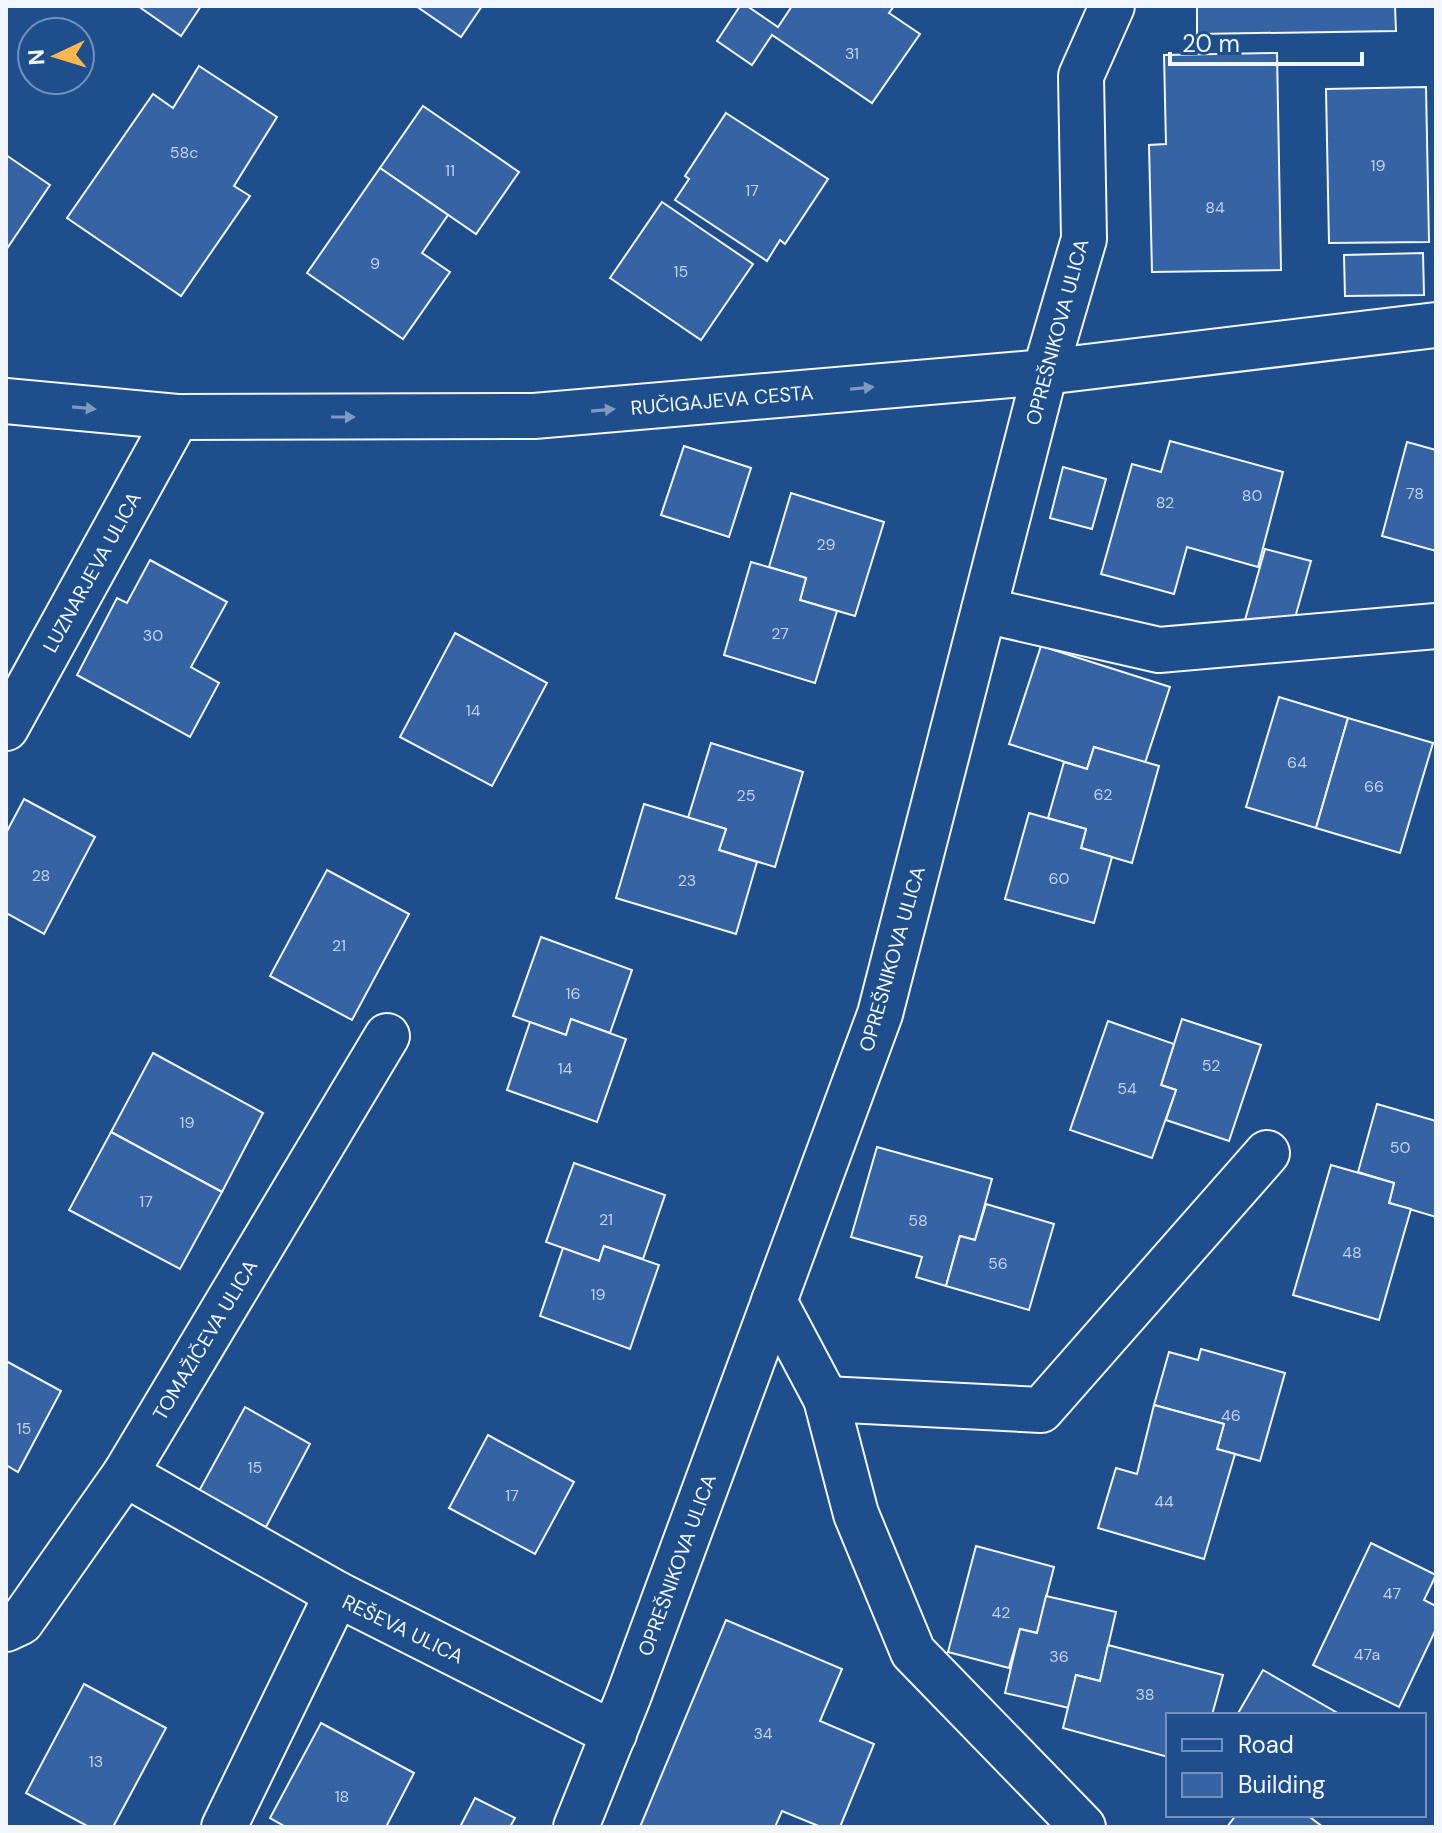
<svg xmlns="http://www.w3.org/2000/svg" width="1442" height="1833" viewBox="0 0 1442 1833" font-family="'DM Sans',sans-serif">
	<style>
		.building { fill: #3563a3; stroke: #f2f6ff; stroke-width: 2 }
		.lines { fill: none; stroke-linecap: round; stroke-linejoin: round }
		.minor-casing { stroke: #f2f6ff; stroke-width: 48 }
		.minor { stroke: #1f4e8c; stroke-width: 44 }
		.oneway { fill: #7e9ac0 }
		.labels { text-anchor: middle; stroke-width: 6; stroke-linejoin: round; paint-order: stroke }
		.number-label { font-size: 16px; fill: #c3d1e8 }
		.street-label { font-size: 20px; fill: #f2f6ff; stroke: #1f4e8c }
	</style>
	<rect width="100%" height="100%" fill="#1f4e8c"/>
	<!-- building -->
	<g class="building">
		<path d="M138 6H201L181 36Z"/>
		<path d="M416 6H482L461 37Z"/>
		<path d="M740 6H747L778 27 792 6H894L889 13 920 34 872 103 772 35 752 65 717 41Z"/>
		<path d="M1197 6H1395L1396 31 1197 34Z"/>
		<path d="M1277 53 1281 270 1152 272 1149 145 1166 144 1164 55Z"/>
		<path d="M199 66 277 117 234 186 250 196 181 296 67 218 153 94 173 108Z"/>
		<path d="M1426 87 1429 242 1329 243 1326 89Z"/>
		<path d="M423 106 519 172 476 234 380 168Z"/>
		<path d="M726 113 828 179 785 244 780 240 767 261 675 200 689 179 685 176Z"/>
		<path d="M6 155 50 185 6 250Z"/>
		<path d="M380 168 448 215 422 253 450 272 403 339 307 273Z"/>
		<path d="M662 202 753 264 701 340 610 278Z"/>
		<path d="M1423 253 1424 295 1345 296 1344 255Z"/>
		<path d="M1170 441 1283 472 1258 567 1187 547 1174 594 1101 574 1132 464 1161 472Z"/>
		<path d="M1407 442 1436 450V551L1382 536Z"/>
		<path d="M684 446 751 468 729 537 661 515Z"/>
		<path d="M1063 467 1106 479 1092 529 1050 518Z"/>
		<path d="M791 493 884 522 855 616 800 600 806 578 769 567Z"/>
		<path d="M1265 549 1311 561 1291 632 1245 620Z"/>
		<path d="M150 560 227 602 191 667 219 683 190 737 77 675 117 598 127 603Z"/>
		<path d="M751 562 806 578 800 600 837 611 815 683 724 655Z"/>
		<path d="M455 633 547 683 492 786 400 737Z"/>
		<path d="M1041 646 1170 687 1145 763 1094 747 1087 769 1009 744Z"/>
		<path d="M1279 697 1348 718 1316 828 1246 807Z"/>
		<path d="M1348 718 1433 743 1400 853 1316 828Z"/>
		<path d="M711 743 803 772 775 867 719 850 726 829 688 818Z"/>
		<path d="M1094 747 1159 766 1132 863 1081 848 1086 829 1048 818 1064 762 1087 769Z"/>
		<path d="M24 799 95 837 44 934 6 913V833Z"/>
		<path d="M644 804 726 829 719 850 757 862 736 934 616 898Z"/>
		<path d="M1029 813 1086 829 1081 848 1112 857 1094 923 1005 899Z"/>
		<path d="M327 870 409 914 352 1020 270 976Z"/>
		<path d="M541 937 632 970 610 1033 571 1019 566 1035 513 1016Z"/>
		<path d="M571 1019 626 1039 597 1122 507 1090 530 1022 566 1035Z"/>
		<path d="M1182 1019 1261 1045 1229 1141 1166 1120 1176 1090 1161 1085Z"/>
		<path d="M1108 1021 1174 1044 1161 1085 1176 1090 1152 1158 1070 1130Z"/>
		<path d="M153 1053 263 1113 222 1192 111 1132Z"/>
		<path d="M1377 1104 1436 1121V1217L1389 1203 1394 1183 1358 1172Z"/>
		<path d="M111 1132 222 1192 180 1269 69 1210Z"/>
		<path d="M877 1147 992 1179 975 1240 960 1236 946 1286 916 1277 922 1257 851 1237Z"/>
		<path d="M574 1163 665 1195 643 1259 604 1246 599 1261 546 1242Z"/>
		<path d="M1331 1165 1394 1183 1389 1203 1411 1209 1379 1320 1293 1295Z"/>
		<path d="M986 1204 1054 1224 1029 1310 946 1286 960 1236 975 1240Z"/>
		<path d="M604 1246 659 1265 630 1349 540 1316 563 1248 599 1261Z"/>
		<path d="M1201 1349 1285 1373 1260 1461 1217 1449 1224 1424 1154 1405 1169 1352 1198 1360Z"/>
		<path d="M6 1361 61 1391 18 1472 6 1465Z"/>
		<path d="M1154 1405 1224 1424 1217 1449 1235 1454 1204 1559 1098 1528 1116 1468 1137 1474Z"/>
		<path d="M245 1407 310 1444 266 1527 199 1491Z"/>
		<path d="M488 1435 574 1482 535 1554 449 1508Z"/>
		<path d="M1371 1543 1436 1575 1424 1600 1436 1606V1629L1399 1707 1313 1665Z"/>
		<path d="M976 1546 1054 1567 1037 1633 1020 1629 1009 1668 948 1652Z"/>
		<path d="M1046 1596 1116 1612 1100 1681 1076 1675 1069 1708 1005 1693 1020 1629 1037 1633Z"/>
		<path d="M726 1620 842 1669 820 1721 874 1744 840 1827H821L782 1811 775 1827H640Z"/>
		<path d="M1108 1645 1223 1675 1212 1715H1168V1757L1063 1728 1076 1675 1100 1681Z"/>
		<path d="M1263 1670 1341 1715H1237Z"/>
		<path d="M84 1684 166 1728 113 1827H89L26 1793Z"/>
		<path d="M321 1723 414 1773 386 1827H286L270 1818Z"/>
		<path d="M475 1798 515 1818 510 1827H460Z"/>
		<path d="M1236 1815H1307L1323 1827H1227Z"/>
	</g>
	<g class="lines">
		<!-- minor casing -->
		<g class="minor-casing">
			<g id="minor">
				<path d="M6 401 177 417 534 416 1045 372 1436 325"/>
				<path d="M984 610 1159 650 1436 626"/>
				<path d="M6 728 177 417"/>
				<path d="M774 1301 826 1399 856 1514 913 1652 1083 1827"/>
				<path d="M826 1399 1041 1410 1267 1153"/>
				<path d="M125 1474 337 1594"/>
				<path d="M6 1629 21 1622 125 1474 387 1036"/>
				<path d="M224 1827 337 1594 614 1734"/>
				<path d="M576 1827 629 1695 880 1014 1045 372 1084 239 1081 76 1112 6"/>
			</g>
		</g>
		<!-- minor -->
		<use href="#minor" class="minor"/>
	</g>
	<!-- one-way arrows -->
	<defs><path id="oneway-solid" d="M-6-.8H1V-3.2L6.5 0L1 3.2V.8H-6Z" transform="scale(2)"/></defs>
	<g class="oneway">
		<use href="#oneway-solid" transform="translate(862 388) rotate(-5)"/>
		<use href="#oneway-solid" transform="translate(84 408) rotate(5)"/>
		<use href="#oneway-solid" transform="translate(603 410) rotate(-5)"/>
		<use href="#oneway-solid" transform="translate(343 417)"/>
	</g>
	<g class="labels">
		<!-- number labels -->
		<g class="number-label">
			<text x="852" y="59">31</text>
			<text x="184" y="158">58c</text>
			<text x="1378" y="171">19</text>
			<text x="450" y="176">11</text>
			<text x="752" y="196">17</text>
			<text x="1215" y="213">84</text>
			<text x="375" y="269">9</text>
			<text x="681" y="277">15</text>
			<text x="1415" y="499">78</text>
			<text x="1252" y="501">80</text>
			<text x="1165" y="508">82</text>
			<text x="826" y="550">29</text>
			<text x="780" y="639">27</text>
			<text x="153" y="641">30</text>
			<text x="473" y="716">14</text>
			<text x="1297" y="768">64</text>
			<text x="1374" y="792">66</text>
			<text x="1103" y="800">62</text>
			<text x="746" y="801">25</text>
			<text x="41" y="881">28</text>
			<text x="1059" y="884">60</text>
			<text x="687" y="886">23</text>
			<text x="339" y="951">21</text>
			<text x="573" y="999">16</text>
			<text x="1211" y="1071">52</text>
			<text x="565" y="1074">14</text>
			<text x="1127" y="1094">54</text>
			<text x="187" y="1128">19</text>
			<text x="1400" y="1153">50</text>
			<text x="146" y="1207">17</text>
			<text x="606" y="1225">21</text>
			<text x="918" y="1226">58</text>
			<text x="1352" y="1258">48</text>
			<text x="998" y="1269">56</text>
			<text x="598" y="1300">19</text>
			<text x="1231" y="1421">46</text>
			<text x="24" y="1434">15</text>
			<text x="255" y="1473">15</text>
			<text x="512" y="1501">17</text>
			<text x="1164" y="1507">44</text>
			<text x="1392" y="1599">47</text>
			<text x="1001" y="1618">42</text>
			<text x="1367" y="1660">47a</text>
			<text x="1059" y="1662">36</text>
			<text x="1145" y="1700">38</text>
			<text x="763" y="1739">34</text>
			<text x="96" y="1767">13</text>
			<text x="342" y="1802">18</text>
		</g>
		<!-- street labels -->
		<g class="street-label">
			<text transform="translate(1057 332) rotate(-75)" y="7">OPREŠNIKOVA ULICA</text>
			<text transform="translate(722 400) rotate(-5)" y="7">RUČIGAJEVA CESTA</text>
			<text transform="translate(92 572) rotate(-61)" y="7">LUZNARJEVA ULICA</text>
			<text transform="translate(892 959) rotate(-74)" y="7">OPREŠNIKOVA ULICA</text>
			<text transform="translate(205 1340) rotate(-59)" y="7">TOMAŽIČEVA ULICA</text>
			<text transform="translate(677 1565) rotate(-70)" y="7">OPREŠNIKOVA ULICA</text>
			<text transform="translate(403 1629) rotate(26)" y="7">REŠEVA ULICA</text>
		</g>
	</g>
	<!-- border -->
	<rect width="1442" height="1833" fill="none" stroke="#f2f6ff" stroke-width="16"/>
	<!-- legend -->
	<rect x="1166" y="1713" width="260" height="104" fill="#1f4e8c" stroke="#7391ba" stroke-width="2"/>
	<rect x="1182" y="1739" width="40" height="12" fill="#1f4e8c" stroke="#7391ba" stroke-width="2"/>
	<text x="1238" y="1753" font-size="24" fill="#f2f6ff">Road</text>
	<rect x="1182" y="1773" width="40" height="24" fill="#3563a3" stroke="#7391ba" stroke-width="2"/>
	<text x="1238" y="1793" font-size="24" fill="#f2f6ff">Building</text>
	<!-- north arrow -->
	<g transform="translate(56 56) rotate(266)"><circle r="38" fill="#1f4e8c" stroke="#7391ba" stroke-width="2"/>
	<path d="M0-6L14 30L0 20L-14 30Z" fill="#ffb74d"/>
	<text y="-12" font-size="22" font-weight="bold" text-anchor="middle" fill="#f2f6ff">N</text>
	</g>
	<!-- scale -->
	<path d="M1170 52v12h192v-12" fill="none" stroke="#f2f6ff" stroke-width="4"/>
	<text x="1182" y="52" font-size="24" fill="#f2f6ff" stroke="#1f4e8c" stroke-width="6" paint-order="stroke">20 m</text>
</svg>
